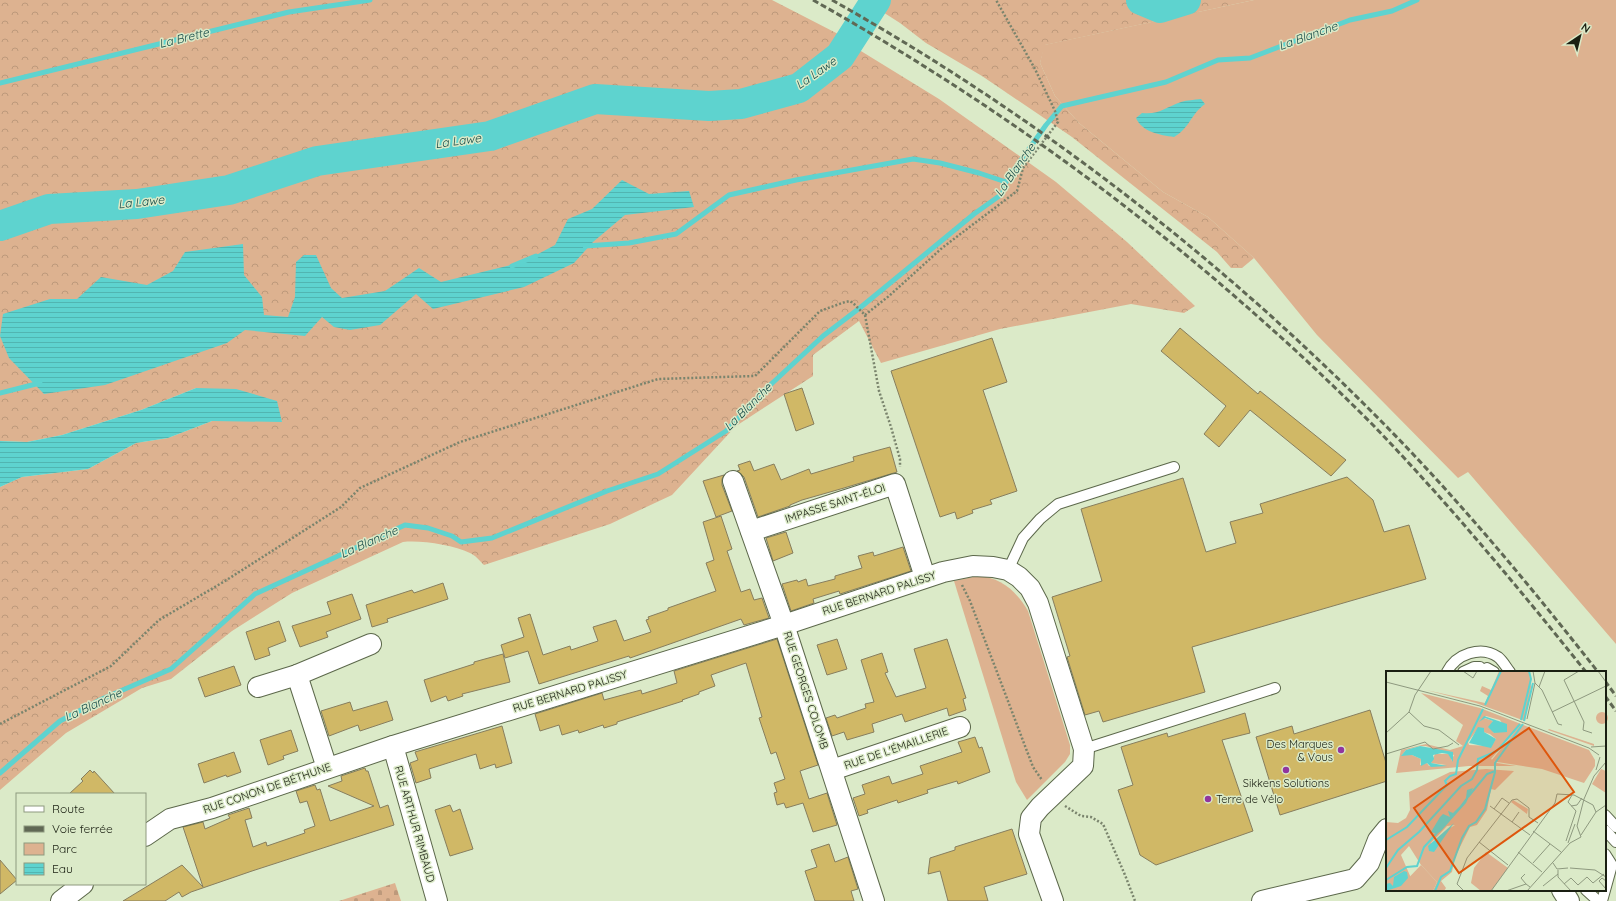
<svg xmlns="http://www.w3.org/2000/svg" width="1616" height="901" viewBox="0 0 1616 901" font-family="Quicksand,sans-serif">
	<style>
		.green { fill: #ddb290 }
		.forest { fill: url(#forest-crowns) }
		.cemetery { fill: url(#cemetery-stones) }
		.water { fill: url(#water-rules) }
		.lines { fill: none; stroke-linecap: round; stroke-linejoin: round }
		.stream { stroke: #5ed3cf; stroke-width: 5 }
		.river { stroke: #5ed3cf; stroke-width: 30 }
		.building { fill: #d0b866; stroke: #877e5e }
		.service-casing { stroke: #5c684b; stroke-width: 12 }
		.minor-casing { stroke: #5c684b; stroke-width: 22 }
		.path { stroke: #7a846d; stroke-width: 2.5; stroke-dasharray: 2 2; stroke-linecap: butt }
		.service { stroke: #fff; stroke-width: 10 }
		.minor { stroke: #fff; stroke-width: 20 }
		.rail { stroke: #606854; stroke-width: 3; stroke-dasharray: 6 3; stroke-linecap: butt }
		.poi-dot { fill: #91359f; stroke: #dbeac8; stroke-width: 1.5 }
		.labels { text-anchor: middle; stroke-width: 3; stroke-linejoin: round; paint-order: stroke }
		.street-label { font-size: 11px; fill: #1a1f12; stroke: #dbeac8 }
		.poi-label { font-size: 11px; fill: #1a1f12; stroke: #dbeac8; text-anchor: end }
		.water-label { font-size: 12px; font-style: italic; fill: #144947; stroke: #dbeac8 }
		.inset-river { fill: none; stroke: #5ed3cf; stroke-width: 2 }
		.inset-road { fill: none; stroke: #8e997f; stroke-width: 1 }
		.view { fill: #de560c; fill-opacity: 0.15; stroke: #de560c; stroke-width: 2 }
		.inset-edge { fill: none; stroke: #1a1f12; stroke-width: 2 }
	</style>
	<defs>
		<pattern id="forest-crowns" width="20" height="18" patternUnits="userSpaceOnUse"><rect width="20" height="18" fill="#ddb290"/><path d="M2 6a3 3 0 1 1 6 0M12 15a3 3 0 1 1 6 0" fill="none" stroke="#bd997b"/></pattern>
		<pattern id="cemetery-stones" width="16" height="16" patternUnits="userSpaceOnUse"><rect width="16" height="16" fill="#ddb290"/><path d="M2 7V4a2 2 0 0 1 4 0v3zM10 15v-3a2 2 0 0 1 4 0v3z" fill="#bd997b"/></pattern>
		<pattern id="water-rules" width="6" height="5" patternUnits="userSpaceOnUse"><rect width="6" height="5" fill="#5ed3cf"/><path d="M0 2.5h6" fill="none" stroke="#51b5b1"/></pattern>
	</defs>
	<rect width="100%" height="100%" fill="#dbeac8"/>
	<!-- green -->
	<g class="green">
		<path d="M1254 0H1616V644L1468 472 1458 478 1317 335 1254 258 1208 217 1163 192 1079 123 1055 96 1040 63 1044 45Z"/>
		<path d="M978 576C1001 577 1017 592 1028 611L1070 745V754L1065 762 1027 800 1016 782 954 581Z"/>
	</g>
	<!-- forest -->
	<g class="forest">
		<path d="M0 0H772L842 36 856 48 939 99 1056 182 1127 242 1195 306 1184 313 1131 304 1000 329 881 363 859 321 813 355V376L736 426 672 495 610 524 484 565C480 561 475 555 470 553 453 545 421 540 403 542L292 593 232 631 171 679 142 688 66 733 0 790V487L22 477 88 469 136 443 168 438 212 421H282L196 388 141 410 62 435 27 442 0 441Z"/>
		<path d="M864 0H1254L1045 45 1040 63 1055 96 1079 123 1163 192 1208 217 1254 258 1242 268H1231L1217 252 1072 137 982 76 926 43 900 23Z"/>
	</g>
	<!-- cemetery -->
	<path class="cemetery" d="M395 883 401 901H339Z"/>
	<!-- water -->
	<g class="water">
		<path d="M1201 99 1205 104C1190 115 1190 128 1174 137 1160 135 1142 132 1136 118L1142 113C1159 115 1166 107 1181 102 1187 100 1194 100 1201 99Z"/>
		<path d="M622 180 649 194 689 191 694 207 625 215 593 242 574 263 524 287 433 309 416 294 380 325 350 330 334 327 322 317 305 336 245 330 227 343 105 385 44 394 9 358 0 336 3 314 50 299H77L101 277 147 285 173 271 185 252 243 244 244 275 262 297 264 315 288 317 295 297 296 262 304 255H316L331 288 342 298 385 291 419 268 441 282 523 262 555 245 568 219 592 209Z"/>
		<path d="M196 388 236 389 277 401 282 422 212 421 168 438 136 443 88 469 22 477 0 487V441L27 442 62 435 141 410Z"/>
	</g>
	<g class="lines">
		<!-- stream -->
		<g class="stream">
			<path d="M0 83 289 12 370 0"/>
			<path d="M585 246 629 243 676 234 729 195 796 180 913 159 940 163 979 173 1006 182"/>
			<path d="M512 266 536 256"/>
			<path d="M0 393 40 383"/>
			<path d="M0 773 60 721 102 699 171 669 255 594 325 562 405 525 428 528 452 536 461 542 492 538 607 491 658 474 726 431 767 388 823 336 861 307 974 214 1002 194 1006 182 1019 163 1046 125 1062 106 1166 82 1218 60 1250 58 1350 20 1392 11 1417 0"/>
		</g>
		<!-- river -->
		<g class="river">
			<path d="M1141 0 1160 8 1186 0"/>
			<path d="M0 226 49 209 137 204 229 190 317 161 490 136 595 99 709 106 741 104 799 88 840 56 876 0"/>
		</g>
	</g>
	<!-- building -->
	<g class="building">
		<path d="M1180 328 1258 394 1260 391 1346 460 1331 476 1250 410 1219 447 1204 434 1226 406 1161 351Z"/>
		<path d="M992 338 1007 382 983 390 1017 491 990 500 992 504 972 510 973 513 957 519 955 512 940 517 891 371Z"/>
		<path d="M802 388 814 424 796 431 784 394Z"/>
		<path d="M890 447 897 472 844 488 802 500 790 505V506L758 517 744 477 737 471 740 470 738 465 750 461 754 471 774 464 781 480 809 469 811 474 854 461 853 457Z"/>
		<path d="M724 475 722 479V485L732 511 716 517 703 481Z"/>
		<path d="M1347 477 1373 500 1384 532 1409 525 1426 579 1192 647 1205 692 1103 722 1099 711 1085 715 1067 657 1070 656 1052 597 1102 581 1081 509 1183 478 1206 552 1236 543 1230 522 1263 513 1260 504Z"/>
		<path d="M721 516 732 549 727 551 741 592 750 589 754 600 762 598 769 618 744 625 741 619 630 658 629 656 539 684 528 651 505 658 501 645 524 637 518 618 530 614 543 655 570 646 571 650 598 641 593 627 616 620 624 641 651 632 646 620 649 619 648 617 668 610V608L716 591 706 563 714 560 703 522Z"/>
		<path d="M786 532 793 553 773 561 766 538Z"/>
		<path d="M903 547 911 571 840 594 839 591 813 599 814 603 791 611 782 584 797 580 798 582 806 579 808 586 835 579V576L862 568 858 556 873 552 874 556Z"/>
		<path d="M443 583 448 599 387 619 388 622 372 627 366 605 412 590 414 593Z"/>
		<path d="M352 594 361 619 326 632 328 637 300 647 292 626 331 614 327 602Z"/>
		<path d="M279 621 286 641 268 648 270 655 255 660 246 632Z"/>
		<path d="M777 639 818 765 800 771 809 799 827 793 837 825 813 832 803 803 786 808 784 803 777 805 774 793 777 792 774 783 785 779 776 752 771 754 759 718 762 717 746 663 711 675 715 686 699 692V694L682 700 683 701 617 722V724L604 728 603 725 579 733 578 730 562 735 559 725 540 731 535 714 602 693 604 700 641 690 642 694 677 683 674 671Z"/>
		<path d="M837 639 847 669 827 675 817 645Z"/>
		<path d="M947 639 966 698 963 699 966 710 949 716 947 708 905 722 902 714 872 724 874 732 847 740 844 732 832 736 826 718 835 715 837 718 866 708 865 704 874 702 861 660 882 653 888 672 885 673 896 697 926 688 914 649Z"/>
		<path d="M503 654 510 682 462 694 463 696 448 701 446 696 431 702 424 680 474 664V662Z"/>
		<path d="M234 666 241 685 205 697 198 678Z"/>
		<path d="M387 701 393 720 360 731 358 725 329 736 321 711 350 702 353 711Z"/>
		<path d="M1370 710 1387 766V781L1280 815 1256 737 1292 726 1294 734Z"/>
		<path d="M1245 713 1250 733 1222 740 1253 831 1156 865 1140 855 1118 790 1133 785 1121 747 1167 733 1168 737Z"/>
		<path d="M502 726 512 763 496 768 495 764 480 769 476 754 429 769 431 778 416 783 410 763 418 760 415 752Z"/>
		<path d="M291 730 298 751 283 756 284 759 268 765 260 740Z"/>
		<path d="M975 737 979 748 982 747 990 772 958 784 957 781 927 790 928 793 898 803 897 800 867 810 868 813 859 816 853 798 865 794 862 785 889 776 892 784 923 774 920 766 962 752 958 742Z"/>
		<path d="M234 752 241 772 227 777 226 775 204 783 198 764Z"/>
		<path d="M365 768 366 771H368L380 808 388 805 394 825 252 871 191 892 182 897 179 892 165 901H123L182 865 203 887 183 827 203 822 205 829 230 818 228 815 249 808 252 818 245 820 253 847 266 842 267 846 305 833 304 830 315 826 307 801 300 803 296 791 315 785 317 790 320 789 330 821 374 806 328 786 342 781 341 776Z"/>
		<path d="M90 770 93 773 94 771 115 794H69L83 781 81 779Z"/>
		<path d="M450 805 453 812 460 809 473 849 450 856 435 810Z"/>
		<path d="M1012 829 1027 874 984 887 988 901H948L940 871 928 874 930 858 955 850V847Z"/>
		<path d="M829 844 835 862 848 857 858 889 851 891 854 901H815L805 871 817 867 811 850Z"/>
		<path d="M0 860 17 880 0 894Z"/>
	</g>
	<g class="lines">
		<!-- service casing -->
		<g class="service-casing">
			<g id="service">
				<path d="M1008 570 1023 538 1040 519 1058 504 1174 467"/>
				<path d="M1487 668 1494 672"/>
				<path d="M1447 672C1456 654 1481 645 1498 657 1503 661 1506 667 1510 672"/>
				<path d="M1463 672 1474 667H1480"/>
				<path d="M1084 749 1275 688"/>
				<path d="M1605 815 1616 827"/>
				<path d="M1605 830 1616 842"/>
				<path d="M1586 890 1598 901"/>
				<path d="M1602 901 1612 865 1605 854"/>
			</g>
		</g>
		<!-- minor casing -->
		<g class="minor-casing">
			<g id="minor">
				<path d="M733 481 784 625 874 901"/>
				<path d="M751 531 895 484 925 577"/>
				<path d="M297 675 327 768"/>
				<path d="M258 687 297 675 371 644"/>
				<path d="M393 746 437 901"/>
				<path d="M832 770 960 727"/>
				<path d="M145 836 170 819 212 808 393 746 784 625 943 572 973 566 993 567 1008 570 1019 577 1030 588 1038 603 1084 749 1083 766 1040 807 1031 818 1029 834 1053 901"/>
				<path d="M1562 890 1569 901"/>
				<path d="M61 901 83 884"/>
				<path d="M1262 901 1355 879 1369 863 1378 840 1387 829"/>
			</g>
		</g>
		<!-- path -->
		<g class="path">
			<path d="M865 315 889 296 942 248 1017 191 1023 168 1058 122 1055 111 1035 69 996 0"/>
			<path d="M962 585 970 601 1033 767 1042 780"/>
			<path d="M0 724 111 666 159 620 225 581 341 507 360 488 460 442 658 379 755 376 820 311 845 302 850 301 854 304 865 315 879 391 891 427 900 459V467"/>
			<path d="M1065 806 1081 816 1091 817 1103 824 1125 875 1135 901"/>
		</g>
		<!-- service -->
		<use href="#service" class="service"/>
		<!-- minor -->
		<use href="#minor" class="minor"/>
		<!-- rail -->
		<g class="rail">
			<path d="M813 0C971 89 1120 194 1256 315 1296 350 1335 387 1373 425 1448 503 1518 587 1586 672"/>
			<path d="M832 0C1031 112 1214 253 1375 415 1455 495 1528 583 1598 672"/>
			<path d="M1605 681 1616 696"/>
			<path d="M1605 696 1616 711"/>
		</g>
	</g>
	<!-- markers -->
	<g class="poi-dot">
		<circle cx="1341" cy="750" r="4"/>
		<circle cx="1286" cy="770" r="4"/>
		<circle cx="1208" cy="799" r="4"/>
	</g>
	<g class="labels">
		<!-- street labels -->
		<g class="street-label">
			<text transform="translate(835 503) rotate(-18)" y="4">IMPASSE SAINT-ÉLOI</text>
			<text transform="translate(879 593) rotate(-18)" y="4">RUE BERNARD PALISSY</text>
			<text transform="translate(806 690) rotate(72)" y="4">RUE GEORGES COLOMB</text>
			<text transform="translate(570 691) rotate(-17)" y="4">RUE BERNARD PALISSY</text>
			<text transform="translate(896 748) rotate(-19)" y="4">RUE DE L'ÉMAILLERIE</text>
			<text transform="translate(267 788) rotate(-19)" y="4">RUE CONON DE BÉTHUNE</text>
			<text transform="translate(415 824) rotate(74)" y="4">RUE ARTHUR RIMBAUD</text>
		</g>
		<!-- poi labels -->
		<g class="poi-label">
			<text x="1333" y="748">Des Marques<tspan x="1333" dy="13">&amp; Vous</tspan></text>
			<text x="1286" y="787" text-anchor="middle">Sikkens Solutions</text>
			<text x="1216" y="803" text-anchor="start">Terre de Vélo</text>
		</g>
		<!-- water labels -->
		<g class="water-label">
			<text transform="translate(1308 36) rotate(-20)" y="4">La Blanche</text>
			<text transform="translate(184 38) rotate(-14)" y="4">La Brette</text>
			<text transform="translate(816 73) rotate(-35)" y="4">La Lawe</text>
			<text transform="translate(458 141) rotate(-8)" y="4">La Lawe</text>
			<text transform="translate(1015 170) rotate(-55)" y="4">La Blanche</text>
			<text transform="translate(141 202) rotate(-6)" y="4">La Lawe</text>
			<text transform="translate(748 407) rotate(-45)" y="4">La Blanche</text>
			<text transform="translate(369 542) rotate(-24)" y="4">La Blanche</text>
			<text transform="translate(93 705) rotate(-25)" y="4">La Blanche</text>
		</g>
	</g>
	<!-- overview -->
	<g transform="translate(1386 671)">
		<rect width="220" height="220" fill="#dbeac8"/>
		<path d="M135 53 203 79 209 89V95L198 112 156 98 105 90ZM127 129 142 138 141 143 125 131ZM35 194 51 211 47 220H10Z" fill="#ddb290"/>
		<path d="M113 0H143L145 16 139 50 90 32 40 19 99 32 102 25 94 20 96 15 105 19ZM35 22 94 37 135 53 105 88 111 92 130 95H83L10 102 15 79 40 73 64 79 77 75 70 70 77 54ZM100 45 114 49 120 58 108 62 104 55 107 50 98 47ZM91 59 104 63 110 68 105 75 83 74 82 71ZM34 75H40L68 84 65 90 66 85 62 83H49L45 92 60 94 43 95 41 92 34 94 35 88 26 84H16L20 79ZM210 47a6 6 0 1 1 12 0a6 6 0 1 1-12 0ZM163 58 208 73V75L162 59ZM100 98 128 100 109 119 105 118 101 139 91 154 84 156 69 186 66 201 55 210 60 217 58 220H47L51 211 35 194 23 175 15 184 25 207 10 220H0V151L12 152 20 147 24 139 23 121 64 101ZM69 154 64 157 49 178 45 172 61 155ZM215 98 220 100V122L206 113Z" fill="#ddb290" fill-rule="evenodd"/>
		<path d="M100 181 122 197 105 220H95L85 212 88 197Z" fill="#ddb290"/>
		<path d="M98 45 121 53V61L108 62 102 56 107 50 99 47 93 51ZM92 56 98 57V61L110 68 105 77 83 72ZM34 75 67 81V91L62 83 56 82 47 84 48 88 45 92 61 95 45 96 41 92 35 95V88L26 84 15 85 20 79ZM87 117 80 132 55 160 51 163 45 161 54 146 57 143 64 146 62 140 67 142 74 135 80 127 81 119ZM68 152 48 181 43 180 42 175ZM18 200 21 201 22 207 15 215 0 220V213L4 212 7 215 8 206Z" fill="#5ed3cf"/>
		<path class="inset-river" d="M99 34 115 0M135 49 145 8 143 0M138 50 147 12M82 126 101 103 109 100M0 169 21 156 61 114 59 110 64 105 70 103 72 89 97 38M0 197 12 179 33 161 75 115 86 108 91 99 92 88 111 80 134 53M0 209 21 196 31 195 38 176 51 162M49 220 55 206 64 200 76 167 83 155 90 151 99 138 109 101V92L137 53"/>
		<path class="inset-road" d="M77 0 87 7 91 0M193 0 178 9 198 51 197 59 206 62M212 0 220 11M0 11 94 35 203 77 213 84M149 12 156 19 172 53 176 54M153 16 159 0M23 41 38 55 53 59 73 74M166 41 220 15M141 48 149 12 147 0M0 62 23 41 29 24 45 0M205 76 220 75M0 83 39 71 47 78 62 75 67 72M210 99 214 86M186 124 182 131 190 140M104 135 144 164M185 135 191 134 196 127M108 138 116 127 123 132M210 141 220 134M126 151 133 141M147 160 175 181M195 164 210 141M180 170 190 140M93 171 122 194M182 172 189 153M132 181 156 201M147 192 164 173M167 192 171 198 182 197M184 197 209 199 220 206M172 199V206L185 220M139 203 135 207 140 213M220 210 216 207 213 210 220 218M178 213 185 207 192 214 201 206 207 212 218 203M157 215 172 203M78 220 71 213 81 187 126 129 131 128 143 137V146L152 152M105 220 169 132 171 123 188 124 207 134 210 141M120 220 140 213 144 216M141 220 184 172 195 166 191 155 198 128 208 105 220 91"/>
		<path class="view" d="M143 57 188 121 73 202 28 137Z"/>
		<rect width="220" height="220" class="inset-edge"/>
	</g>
	<!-- legend -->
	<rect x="16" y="793" width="130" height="92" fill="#dbeac8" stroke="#8e997f"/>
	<rect x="24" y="806" width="20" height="6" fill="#ffffff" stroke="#8e997f"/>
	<text x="52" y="813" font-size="12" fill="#1a1f12">Route</text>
	<rect x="24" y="826" width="20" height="6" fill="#606854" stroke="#8e997f"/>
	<text x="52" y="833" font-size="12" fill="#1a1f12">Voie ferrée</text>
	<rect x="24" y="843" width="20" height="12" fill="#ddb290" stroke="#8e997f"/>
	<text x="52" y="853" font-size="12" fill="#1a1f12">Parc</text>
	<rect x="24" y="863" width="20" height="12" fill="url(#water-rules)" stroke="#8e997f"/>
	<text x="52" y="873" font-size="12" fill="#1a1f12">Eau</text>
	<!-- north arrow -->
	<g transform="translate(1580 36) rotate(35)" stroke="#dbeac8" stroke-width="3" paint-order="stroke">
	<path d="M0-3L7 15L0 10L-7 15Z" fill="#1a1f12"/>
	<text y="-6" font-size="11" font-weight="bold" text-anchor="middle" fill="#1a1f12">N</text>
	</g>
</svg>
